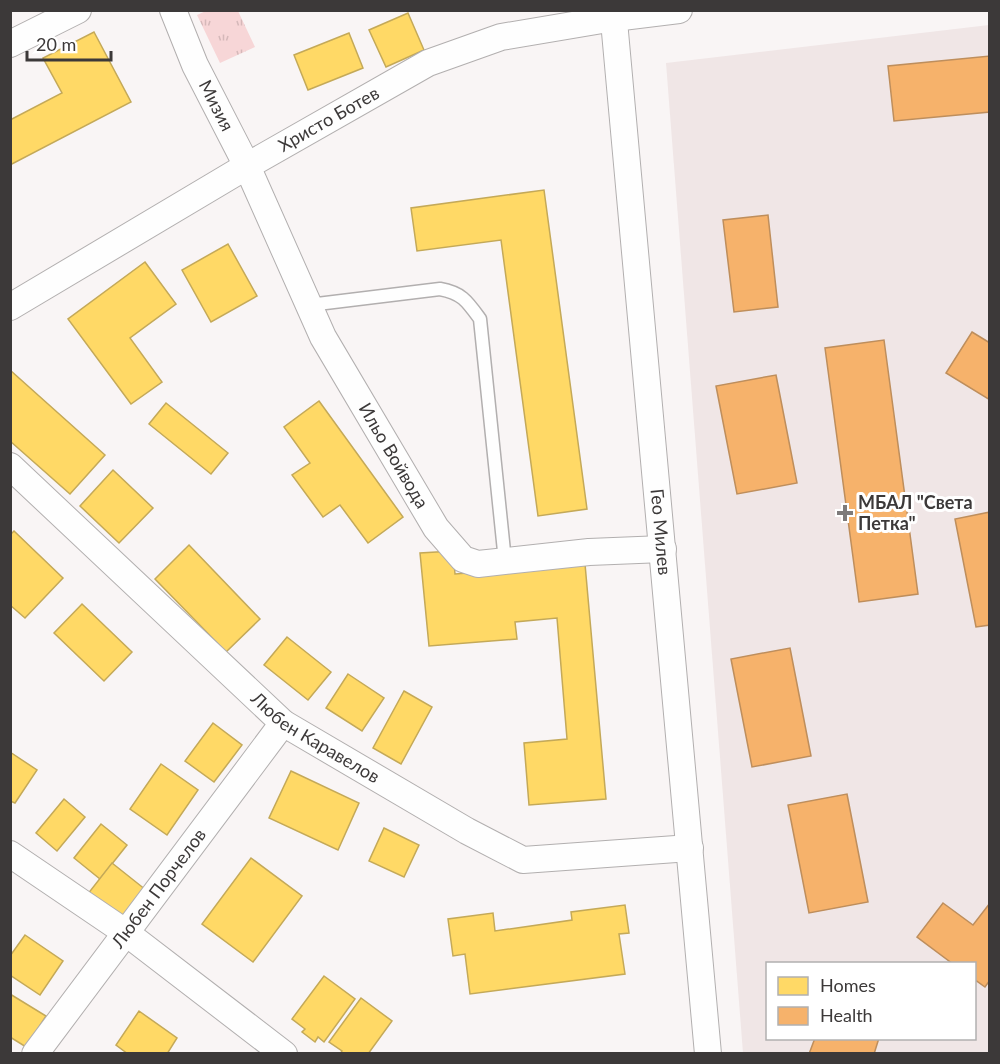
<svg xmlns="http://www.w3.org/2000/svg" width="1000" height="1064" viewBox="0 0 1000 1064" font-family="Lato,sans-serif">
	<style>
		.built { fill: #f0e6e6; fill-rule: evenodd }
		.park { fill: url(#park-tufts) }
		.homes { fill: #ffd966; stroke: #c4a958; stroke-width: 1.5 }
		.health { fill: #f6b26b; stroke: #be8e5c; stroke-width: 1.5 }
		.lines { fill: none; stroke-linecap: round; stroke-linejoin: round }
		.service-casing { stroke: #b2afaf; stroke-width: 15 }
		.minor-casing { stroke: #b2afaf; stroke-width: 28 }
		.service { stroke: #fefefe; stroke-width: 12 }
		.minor { stroke: #fefefe; stroke-width: 26 }
		.poi-dot { fill: #7e7b7b; stroke: #fff; stroke-width: 2 }
		.labels { text-anchor: middle; stroke-width: 6; stroke-linejoin: round; paint-order: stroke }
		.street-label { font-size: 18px; fill: #3c3939; stroke: #fff }
		.poi-label { font-size: 18px; font-weight: bold; fill: #3c3939; stroke: #fff; text-anchor: start }
	</style>
	<defs>
		<pattern id="park-tufts" width="24" height="20" patternUnits="userSpaceOnUse" patternTransform="scale(1.5)"><rect width="24" height="20" fill="#f7d6d7"/><path d="M3 7l-1-3M5 7V3M7 7l1-3M15 17l-1-3M17 17v-4M19 17l1-3" fill="none" stroke="#d5b8b9"/></pattern>
	</defs>
	<rect width="100%" height="100%" fill="#f9f5f5"/>
	<!-- built -->
	<path class="built" d="M989 25V1053H743L666 63ZM768 964H974V1038H768Z"/>
	<!-- park -->
	<path class="park" d="M208 10 238 11 255 47 220 63 197 15Z"/>
	<!-- homes -->
	<g class="homes">
		<path d="M408 13 424 50 386 67 369 30Z"/>
		<path d="M94 32 131 102 10 165V120L62 93 43 58Z"/>
		<path d="M349 33 363 68 308 90 294 55Z"/>
		<path d="M544 190 587 509 538 516 501 240 417 251 411 208Z"/>
		<path d="M228 244 257 296 211 322 182 270Z"/>
		<path d="M145 262 176 304 130 338 162 382 131 404 68 319Z"/>
		<path d="M10 370 105 455 70 494 10 441Z"/>
		<path d="M319 401 403 517 368 543 340 505 323 517 292 475 310 463 284 427Z"/>
		<path d="M166 403 228 453 211 474 149 424Z"/>
		<path d="M113 470 153 508 119 543 80 506Z"/>
		<path d="M14 531 63 578 25 618 10 605V535Z"/>
		<path d="M189 545 260 619 226 652 155 579Z"/>
		<path d="M453 551 455 574 585 564 606 799 529 805 524 743 567 739 557 618 515 622 517 639 429 646 420 553Z"/>
		<path d="M82 604 132 652 104 681 54 633Z"/>
		<path d="M287 637 331 672 308 700 264 665Z"/>
		<path d="M348 674 384 698 362 731 326 708Z"/>
		<path d="M404 691 432 707 401 764 373 748Z"/>
		<path d="M213 723 242 745 214 782 185 761Z"/>
		<path d="M10 752 37 770 15 803 10 801Z"/>
		<path d="M161 764 198 790 167 835 130 809Z"/>
		<path d="M291 771 359 803 338 850 269 818Z"/>
		<path d="M64 799 85 817 57 851 36 833Z"/>
		<path d="M101 824 127 845 100 879 74 858Z"/>
		<path d="M384 828 419 845 404 877 369 861Z"/>
		<path d="M251 858 302 896 253 962 202 924Z"/>
		<path d="M112 863 146 890 121 921 87 895Z"/>
		<path d="M625 905 629 933 619 934 625 974 470 994 465 954 453 956 448 919 493 913 495 931 572 920 571 912Z"/>
		<path d="M25 935 63 961 40 995 10 975V956Z"/>
		<path d="M324 976 355 999 324 1042 318 1037 315 1042 302 1032 305 1029 292 1019Z"/>
		<path d="M10 994 46 1016 26 1047 10 1037Z"/>
		<path d="M361 998 392 1021 368 1054H340L342 1051 329 1042Z"/>
		<path d="M139 1011 177 1038 167 1054H128L116 1045Z"/>
	</g>
	<!-- health -->
	<g class="health">
		<path d="M990 56V112L894 121 888 66Z"/>
		<path d="M768 215 778 307 734 312 723 220Z"/>
		<path d="M972 332 990 343V400L946 373Z"/>
		<path d="M884 340 918 594 859 602 825 348Z"/>
		<path d="M776 375 797 483 737 494 716 386Z"/>
		<path d="M990 512V625L976 627 955 519Z"/>
		<path d="M790 648 811 756 752 767 731 659Z"/>
		<path d="M847 794 868 902 809 913 788 805Z"/>
		<path d="M943 903 973 925 990 903V980L985 987 974 979V964H953L917 937Z"/>
		<path d="M815 1038H879L874 1054H809Z"/>
	</g>
	<g class="lines">
		<!-- service casing -->
		<g class="service-casing">
			<path id="service" d="M309 305 440 289C462 293 467 301 480 319L505 561"/>
		</g>
		<!-- minor casing -->
		<g class="minor-casing">
			<g id="minor">
				<path id="s1" d="M173 10 195 65 247 166 323 337 436 528 463 559 478 564 589 552 663 549"/>
				<path id="s2" d="M613 10 708 1054"/>
				<path d="M10 44 78 10"/>
				<path id="s3" d="M10 307 247 166 428 63 501 37 614 18 679 10"/>
				<path id="s4" d="M10 466 283 723 467 831 523 860 690 848"/>
				<path d="M10 854 125 932 284 1054"/>
				<path id="s5" d="M35 1054 283 723"/>
			</g>
		</g>
		<!-- service -->
		<use href="#service" class="service"/>
		<!-- minor -->
		<use href="#minor" class="minor"/>
	</g>
	<!-- markers -->
	<path class="poi-dot" d="M842 504h6v6h6v6h-6v6h-6v-6h-6v-6h6z"/>
	<g class="labels">
		<!-- street labels -->
		<g class="street-label">
			<text dy="6" stroke="none"><textPath href="#s1" startOffset="105">Мизия</textPath></text>
			<text dy="6" stroke="none"><textPath href="#s3" startOffset="370">Христо Ботев</textPath></text>
			<text dy="6" stroke="none"><textPath href="#s1" startOffset="498">Ильо Войвода</textPath></text>
			<text dy="6" stroke="none"><textPath href="#s2" startOffset="524">Гео Милев</textPath></text>
			<text dy="6" stroke="none"><textPath href="#s4" startOffset="410">Любен Каравелов</textPath></text>
			<text dy="6" stroke="none"><textPath href="#s5" startOffset="207">Любен Порчелов</textPath></text>
		</g>
		<!-- poi labels -->
		<g class="poi-label">
			<text x="858" y="509">МБАЛ "Света<tspan x="858" dy="21">Петка"</tspan></text>
		</g>
	</g>
	<!-- border -->
	<rect width="1000" height="1064" fill="none" stroke="#3c3939" stroke-width="24"/>
	<!-- legend -->
	<rect x="766" y="962" width="210" height="78" fill="#ffffff" stroke="#b1b0b0" stroke-width="1.5"/>
	<rect x="778" y="977" width="30" height="18" fill="#ffd966" stroke="#b1b0b0" stroke-width="1.5"/>
	<text x="820" y="992" font-size="18" fill="#3c3939">Homes</text>
	<rect x="778" y="1007" width="30" height="18" fill="#f6b26b" stroke="#b1b0b0" stroke-width="1.5"/>
	<text x="820" y="1022" font-size="18" fill="#3c3939">Health</text>
	<!-- scale -->
	<path d="M27 51v9h84v-9" fill="none" stroke="#3c3939" stroke-width="3"/>
	<text x="36" y="51" font-size="18" fill="#3c3939" stroke="#ffffff" stroke-width="4.5" paint-order="stroke">20 m</text>
</svg>
